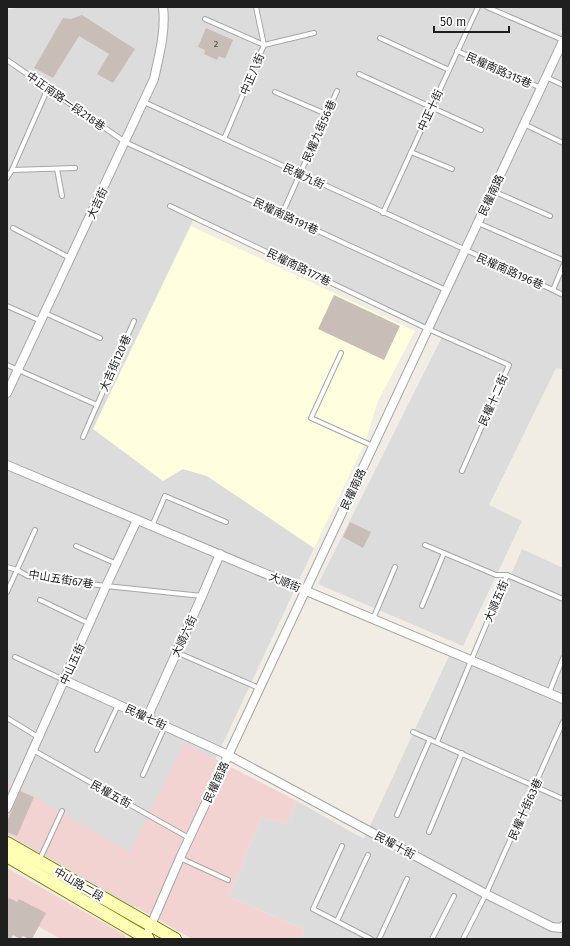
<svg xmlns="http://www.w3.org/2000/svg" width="570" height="946" viewBox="0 0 570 946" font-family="'Fira Sans','Noto Sans TC',sans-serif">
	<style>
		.residential { fill: #dddcdc }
		.commercial { fill: #f3d2d2 }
		.education { fill: #fffedf }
		.building { fill: #c9beb7 }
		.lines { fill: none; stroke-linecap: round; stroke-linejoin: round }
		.service-casing { stroke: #a6a6a6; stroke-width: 6 }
		.minor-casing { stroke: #a6a6a6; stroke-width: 10 }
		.secondary-casing { stroke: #737c00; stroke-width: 14 }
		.service { stroke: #fff; stroke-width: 4 }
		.minor { stroke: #fff; stroke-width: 8 }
		.secondary { stroke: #feffb4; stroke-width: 12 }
		.labels { text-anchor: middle; stroke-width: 4; stroke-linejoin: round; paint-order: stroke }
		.number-label { font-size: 9px; fill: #4a4745 }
		.street-label { font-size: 11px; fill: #1f1f1f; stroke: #fff }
	</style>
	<rect width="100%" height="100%" fill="#f1ece4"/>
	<!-- residential -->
	<g class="residential">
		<path d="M21 7H563V27L560 32 563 34V369L556 368 489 505 522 521 463 646 318 584 442 337 419 322 193 220 93 429 183 469 207 476 314 548 150 900 133 907 7 834V10Z"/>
		<path d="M522 549 563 568V939H301L304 929 229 897 261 817 286 824 297 801 364 839 449 656 472 667Z"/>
	</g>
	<!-- commercial -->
	<g class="commercial">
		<path d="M184 743 297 801 286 824 261 817 229 897 304 929 301 939H192L7 833V781L130 852Z"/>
		<path d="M7 868 125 935V939H61L7 909Z"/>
	</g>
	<!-- education -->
	<path class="education" d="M191 226 415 331 378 401 365 443 314 548 207 476 183 469 163 481 93 429Z"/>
	<!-- building -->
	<g class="building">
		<path d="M82 15 135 49 113 83 97 74 109 54 79 36 53 78 34 68 63 18 71 19Z"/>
		<path d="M206 28 233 40 225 59 219 56 217 60 204 54 205 50 198 47Z"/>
		<path d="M334 295 400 326 384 360 318 329Z"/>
		<path d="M350 522 371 532 363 548 343 537Z"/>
		<path d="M20 791 34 797 17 836 7 832V822Z"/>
		<path d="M9 898 17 902 19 899 46 913 32 939H29L23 936 20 939 13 935 11 939 7 937V901Z"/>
	</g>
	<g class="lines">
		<!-- service casing -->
		<g class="service-casing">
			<g id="service">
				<path d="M487 7 563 40"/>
				<path d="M205 19 264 45 314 33"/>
				<path d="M380 38 449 70"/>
				<path d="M457 51 541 88"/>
				<path d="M7 60 125 142 446 290"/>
				<path d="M359 74 481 130"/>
				<path d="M546 77 563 85"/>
				<path d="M275 92 326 114"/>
				<path d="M144 102 553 290 563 266"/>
				<path d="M524 124 563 143"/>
				<path d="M224 139 264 45 256 7"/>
				<path d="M411 152 452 169"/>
				<path d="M57 169 62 196"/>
				<path d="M12 170 75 168"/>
				<path d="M7 178 12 170 48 88"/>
				<path d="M493 191 550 216"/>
				<path d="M170 206 428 329 509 365 462 471"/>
				<path d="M383 213 478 7"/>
				<path d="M282 214 337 91"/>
				<path d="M478 223 563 260"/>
				<path d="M13 228 70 258"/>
				<path d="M553 290 563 295"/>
				<path d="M7 306 41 321"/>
				<path d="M45 313 100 338"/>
				<path d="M341 353 311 418 373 446"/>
				<path d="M7 365 97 405"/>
				<path d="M83 437 134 321"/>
				<path d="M152 526 165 496 226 522"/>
				<path d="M425 545 496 575H507"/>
				<path d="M76 546 117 564"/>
				<path d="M7 567 17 570 28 576 106 586 202 596"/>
				<path d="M7 592 35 530"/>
				<path d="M40 600 90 624"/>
				<path d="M422 606 444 553"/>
				<path d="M373 619 395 567"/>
				<path d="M176 652 259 688"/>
				<path d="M15 657 64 680"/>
				<path d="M549 693 563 658"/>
				<path d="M7 718 38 737"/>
				<path d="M413 732 563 799"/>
				<path d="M437 742 507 575 563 599"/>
				<path d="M33 750 189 838"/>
				<path d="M97 750 118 705"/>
				<path d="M143 775 165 726"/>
				<path d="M397 815 430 739"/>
				<path d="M429 832 462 753"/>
				<path d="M342 846 313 909 371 939"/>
				<path d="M180 858 228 880"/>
				<path d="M39 861 62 811"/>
				<path d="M337 921 368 855"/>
				<path d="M379 939 407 879"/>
				<path d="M432 939 454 896"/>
				<path d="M463 939 486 894 563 722"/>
			</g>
		</g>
		<!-- minor casing -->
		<g class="minor-casing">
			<g id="minor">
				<path d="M7 393 154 79C159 56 166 31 163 7"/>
				<path d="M7 465 563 699"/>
				<path d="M64 680 228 755 486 894 552 927 561 928 563 926"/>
				<path d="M147 718 202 596 220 554"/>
				<path d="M7 808 106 586 137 520"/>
				<path d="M145 939 180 858 563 41"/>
			</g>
		</g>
		<!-- secondary casing -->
		<g class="secondary-casing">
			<g id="secondary">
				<path d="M7 843 175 939"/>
				<path d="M7 856 148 939"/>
			</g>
		</g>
		<!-- service -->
		<use href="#service" class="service"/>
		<!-- minor -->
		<use href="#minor" class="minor"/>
		<!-- secondary -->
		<use href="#secondary" class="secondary"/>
	</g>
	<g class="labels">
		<!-- number labels -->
		<g class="number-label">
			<text x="216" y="47">2</text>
		</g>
		<!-- street labels -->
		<g class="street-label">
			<text transform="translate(499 70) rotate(24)" y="4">民權南路315巷</text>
			<text transform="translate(252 74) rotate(-67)" y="4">中正八街</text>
			<text transform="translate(66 101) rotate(35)" y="4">中正南路一段218巷</text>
			<text transform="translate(430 110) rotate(-65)" y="4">中正十街</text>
			<text transform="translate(319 131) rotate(-66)" y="4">民權九街56巷</text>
			<text transform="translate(304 176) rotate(25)" y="4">民權九街</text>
			<text transform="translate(491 195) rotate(-65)" y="4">民權南路</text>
			<text transform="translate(97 203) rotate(-65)" y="4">大吉街</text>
			<text transform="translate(286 216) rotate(25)" y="4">民權南路191巷</text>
			<text transform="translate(299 267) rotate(26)" y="4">民權南路177巷</text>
			<text transform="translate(510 271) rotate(24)" y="4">民權南路196巷</text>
			<text transform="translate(115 363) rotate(-66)" y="4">大吉街120巷</text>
			<text transform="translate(493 400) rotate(-66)" y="4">民權十二街</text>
			<text transform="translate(353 489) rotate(-65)" y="4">民權南路</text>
			<text transform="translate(61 579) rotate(9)" y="4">中山五街67巷</text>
			<text transform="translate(285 582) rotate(23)" y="4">大順街</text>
			<text transform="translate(496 601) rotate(-67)" y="4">大順五街</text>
			<text transform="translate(184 636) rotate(-65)" y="4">大順六街</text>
			<text transform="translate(72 664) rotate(-66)" y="4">中山五街</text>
			<text transform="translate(146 717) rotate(25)" y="4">民權七街</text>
			<text transform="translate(216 782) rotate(-65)" y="4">民權南路</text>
			<text transform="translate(111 794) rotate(29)" y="4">民權五街</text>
			<text transform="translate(525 809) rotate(-66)" y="4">民權十街63巷</text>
			<text transform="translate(395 845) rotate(28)" y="4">民權十街</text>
			<text transform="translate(79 884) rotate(30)" y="4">中山路二段</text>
		</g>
	</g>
	<!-- border -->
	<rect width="570" height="946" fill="none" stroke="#1f1f1f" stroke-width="16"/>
	<!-- scale -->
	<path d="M434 26v6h75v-6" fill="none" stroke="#1f1f1f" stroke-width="2"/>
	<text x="440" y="26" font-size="12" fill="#1f1f1f" stroke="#ffffff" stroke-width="3" paint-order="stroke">50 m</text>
</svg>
